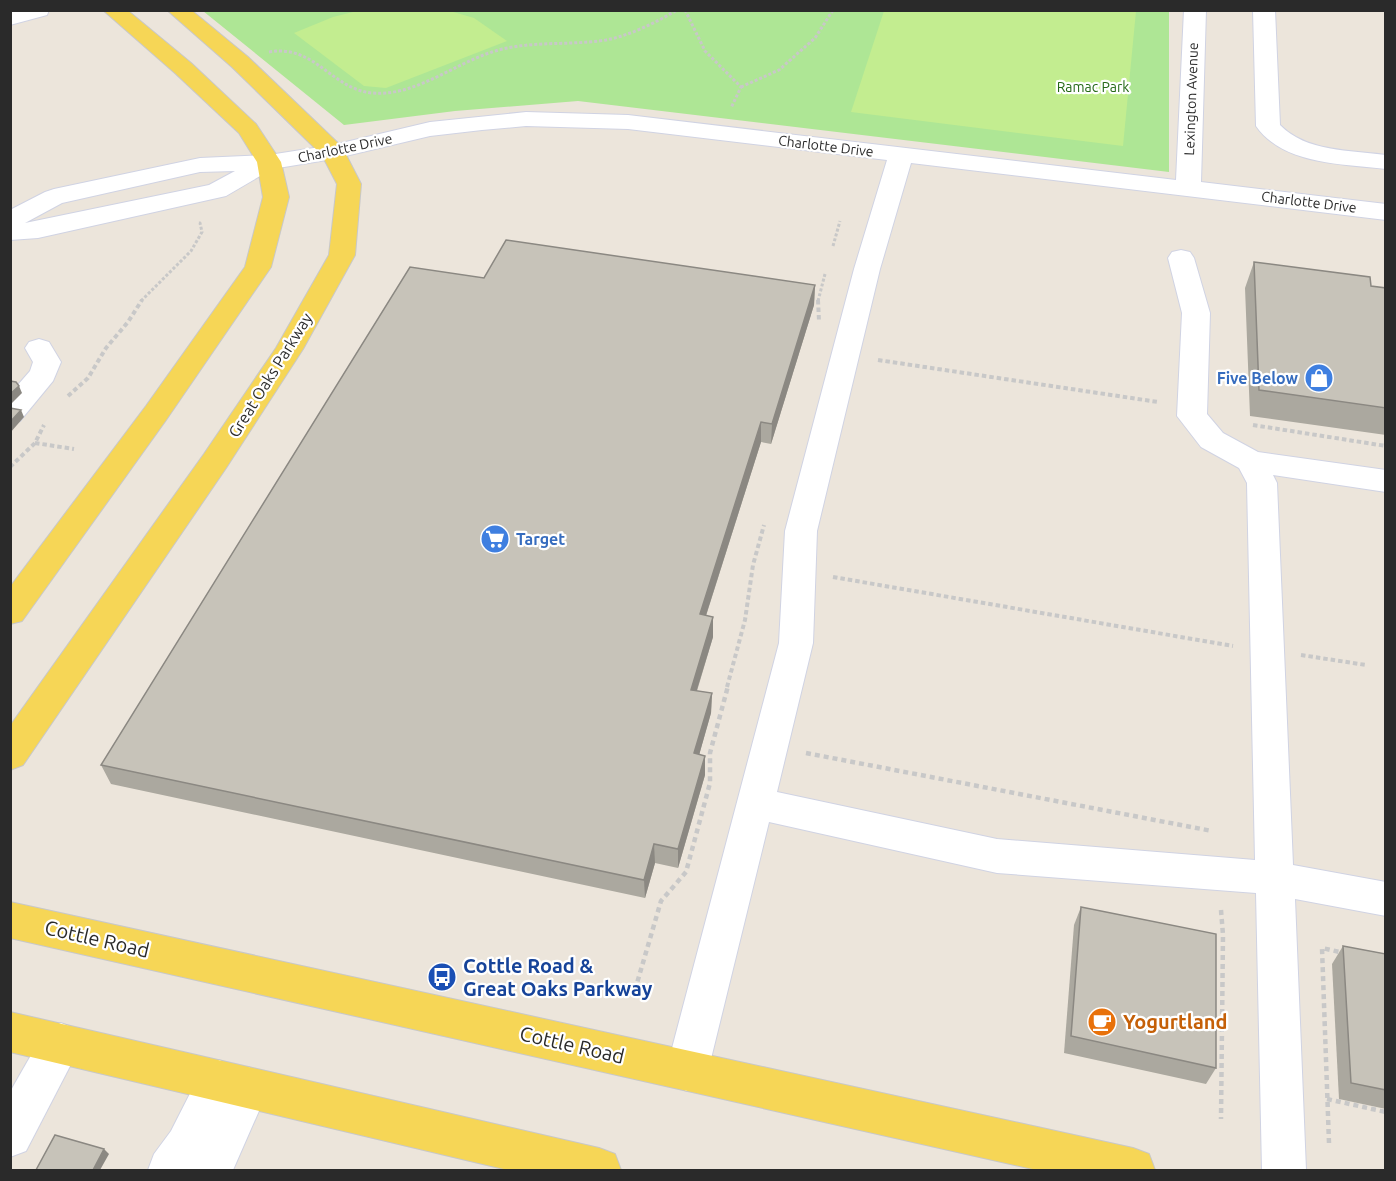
<svg xmlns="http://www.w3.org/2000/svg" width="1396" height="1181" viewBox="0 0 1396 1181" font-family="Ubuntu,sans-serif">
	<style>
		.green { fill: #aee695 }
		.pitch { fill: #c3ed90 }
		.lines { fill: none; stroke-linecap: round; stroke-linejoin: round }
		.minor-casing { stroke: #d0d3e3; stroke-width: 2 }
		.major-casing { stroke: #c8c8c8; stroke-width: 2 }
		.path-far2 { stroke: #c8c8c8; stroke-width: 3; stroke-dasharray: 3 2; stroke-linecap: butt }
		.path-far1 { stroke: #c8c8c8; stroke-width: 4; stroke-dasharray: 4.5 3; stroke-linecap: butt }
		.path { stroke: #c8c8c8; stroke-width: 4.5; stroke-dasharray: 5 4; stroke-linecap: butt }
		.minor { fill: #fff; fill-rule: evenodd }
		.major { fill: #f6d656; fill-rule: evenodd }
		.wall { fill: #aba89f }
		.shaded-wall { fill: #8b8882 }
		.building { fill: #c7c3b9; stroke: #8b8882; stroke-width: 1.5 }
		.labels { text-anchor: middle; stroke-width: 4.5; stroke-linejoin: round; paint-order: stroke }
		.far-park-label { font-size: 14px; fill: #256917; stroke: #fff }
		.far-street-label { font-size: 14px; fill: #2a2a2a; stroke: #fff }
		.street-label { font-size: 16px; fill: #2a2a2a; stroke: #fff }
		.shop-label { font-size: 16px; font-weight: bold; fill: #366cbe; stroke: #fff; text-anchor: end }
		.near-street-label { font-size: 20px; fill: #2a2a2a; stroke: #fff }
		.near-transit-label { font-size: 20px; font-weight: bold; fill: #164399; stroke: #fff; text-anchor: start }
		.near-food-label { font-size: 20px; font-weight: bold; fill: #c56008; stroke: #fff; text-anchor: start }
	</style>
	<rect width="100%" height="100%" fill="#ece5db"/>
	<!-- green -->
	<path class="green" d="M203 11H1169V172L578 101 455 111 344 125Z"/>
	<!-- pitch -->
	<g class="pitch">
		<path d="M450 11 474 18 507 41 386 88 364 86 294 33 333 17 357 11Z"/>
		<path d="M884 11H1136L1123 146 851 112Z"/>
	</g>
	<g class="lines">
		<!-- minor casing -->
		<g class="minor-casing">
			<g id="minor">
				<path d="M15 10H49L47 15 10 25V12Z"/>
				<path d="M1184 10H1206L1201 182 1386 204V220L911 163 880 269 817 531 813 643 777 792 997 839 1255 860 1247 483 1239 468 1201 447 1177 416 1182 313 1168 258 1172 252 1181 250 1190 252 1194 258 1210 313 1207 414 1223 433 1258 452 1386 470V492L1273 475 1277 483 1293 865 1386 882V916L1295 899 1306 1170H1262L1256 893 997 873 769 822 708 1071 702 1085 687 1091 672 1085 666 1071 779 643 785 531 854 269 887 160 628 129 526 126 482 130 430 136 333 159 272 169 226 196 38 238 10 240V210L45 192 54 189 200 158 269 155 333 145 430 122 526 112 628 115 1176 180ZM235 171 209 185 25 223 62 203 200 172Z"/>
				<path d="M1253 10H1275L1280 125C1306 152 1350 150 1386 155V169C1343 164 1283 165 1256 126Z"/>
				<path d="M39 339 49 342 61 362 53 381 20 421 10 424V394L30 371 33 362 25 348 29 342Z"/>
				<path d="M61 1023 76 1029 82 1043 26 1151 10 1157V1092L46 1029Z"/>
				<path d="M219 1060 234 1066 236 1072 248 1067 263 1073 269 1088 233 1170H148L154 1154 171 1131 204 1066Z"/>
			</g>
		</g>
		<!-- major casing -->
		<g class="major-casing">
			<g id="major">
				<path d="M103 10H127L191 63 256 124 281 162 289 197 271 267 166 420 22 621 10 624V587L146 406 245 267 263 197 257 162 239 133 175 73Z"/>
				<path d="M167 10H191L248 57 342 147 361 184 355 255 303 349 226 468 23 765 10 770V726L204 454 276 348 329 255 337 184 322 155 232 67Z"/>
				<path d="M10 902 1133 1148 1149 1154 1155 1170H1037L10 938Z"/>
				<path d="M10 1012 599 1148 615 1154 621 1170H508L10 1052Z"/>
			</g>
		</g>
		<!-- path-far2 -->
		<g class="path-far2">
			<path d="M685 10 705 51 741 87 731 108"/>
			<path d="M269 52C315 44 331 89 372 93 414 97 454 64 492 52 529 40 568 46 606 40 631 35 655 23 677 10"/>
			<path d="M741 87 779 70 815 38 833 10"/>
			<path d="M833 246 840 221"/>
			<path d="M141 301 191 251 202 232 200 223H197"/>
			<path d="M818 301 825 274"/>
		</g>
		<!-- path-far1 -->
		<g class="path-far1">
			<path d="M818 300 819 321"/>
			<path d="M878 360 1158 402"/>
			<path d="M68 396 88 378 106 348 128 322 142 300"/>
			<path d="M1253 425 1386 446"/>
			<path d="M35 443 74 449"/>
			<path d="M10 467 35 443 44 425"/>
			<path d="M833 577 1233 646"/>
			<path d="M1301 655 1366 665"/>
			<path d="M727 687 745 620 753 565 764 525"/>
		</g>
		<!-- path -->
		<g class="path">
			<path d="M806 753 1212 831"/>
			<path d="M1221 910 1223 935 1221 1119"/>
			<path d="M635 990 661 901 686 872 710 783V753L728 686"/>
			<path d="M1327 1099 1386 1112"/>
			<path d="M1329 1143 1322 948 1344 953"/>
		</g>
		<!-- minor -->
		<use href="#minor" class="minor"/>
		<!-- major -->
		<use href="#major" class="major"/>
	</g>
	<!-- wall -->
	<g class="wall">
		<path d="M1254 262 1371 286 1386 288V435L1250 416 1245 288Z"/>
		<path d="M484 278 815 285 814 305 771 444 761 442 706 616 713 617V637L697 691 712 693 711 713 699 755 705 756V775L678 868 655 863 645 898 111 784 101 765Z"/>
		<path d="M1081 907 1216 1068 1206 1084 1064 1053 1074 925Z"/>
		<path d="M1343 946 1386 954V1109L1339 1099 1332 964Z"/>
	</g>
	<!-- shaded-wall -->
	<g class="shaded-wall">
		<path d="M815 285 814 305 771 444 772 424Z"/>
		<path d="M19 386 22 393 10 405V394Z"/>
		<path d="M21 410 24 417 10 433V422Z"/>
		<path d="M761 422V442L700 634V614Z"/>
		<path d="M713 617V637L691 709V690Z"/>
		<path d="M712 693 711 713 694 773V753Z"/>
		<path d="M705 756V775L678 868V849Z"/>
		<path d="M654 844 655 863 645 898 644 880Z"/>
		<path d="M104 1149 109 1154 100 1170H93Z"/>
	</g>
	<!-- building -->
	<g class="building">
		<path d="M506 240 815 285 772 424 761 422 700 614 713 617 691 690 712 693 694 753 705 756 678 849 654 844 644 880 101 765 410 267 484 278Z"/>
		<path d="M1254 262 1370 277 1371 286 1386 288V408L1259 390Z"/>
		<path d="M10 381 16 382 19 386 10 394Z"/>
		<path d="M10 408 21 410 10 422Z"/>
		<path d="M1081 907 1216 934V1068L1071 1036Z"/>
		<path d="M1343 946 1386 954V1090L1351 1083Z"/>
		<path d="M55 1135 104 1149 93 1170H36Z"/>
	</g>
	<!-- icons -->
	<defs>
		<g id="shop-disc" transform="scale(1.5)"><circle r="9.5" fill="#3f7fe0" stroke="#fff"/><path d="M-5-2.5h2.3a2.7 3.5 0 0 1 5.4 0H5L5.5 6h-11ZM-1.5-2.5h3a1.5 2.3 0 0 0-3 0Z" fill="#fff"/></g>
		<g id="supermarket-disc" transform="scale(1.5)"><circle r="9.5" fill="#3f7fe0" stroke="#fff"/><path d="M-6-5.5h2.5l.6 2H6L4.5 2H-2.5L-4.4-4H-6ZM-1.5 3.2a1.3 1.3 0 1 0 .1 0ZM3 3.2a1.3 1.3 0 1 0 .1 0Z" fill="#fff"/></g>
		<g id="bus-disc" transform="scale(1.5)"><circle r="9.5" fill="#1a4fb4" stroke="#fff"/><path d="M-5-6H5V4H4V6H2V4H-2V6H-4V4H-5ZM-3.5-4V0h7V-4ZM-3.5 1.2v1.5H-2V1.2ZM2 1.2v1.5H3.5V1.2Z" fill="#fff"/></g>
		<g id="cafe-disc" transform="scale(1.5)"><circle r="9.5" fill="#e8710a" stroke="#fff"/><path d="M-5.5-4.5H6V0H3Q3 3.5 0 3.5H-2.5Q-5.5 3.5-5.5 0ZM3-3.2v2h1.7v-2ZM-6 4.5H4V6H-6Z" fill="#fff"/></g>
	</defs>
	<g fill-rule="evenodd">
		<use href="#shop-disc" x="1319" y="378"/>
		<use href="#supermarket-disc" x="495" y="539"/>
		<use href="#bus-disc" x="442" y="977"/>
		<use href="#cafe-disc" x="1102" y="1022"/>
	</g>
	<g class="labels">
		<!-- far-park labels -->
		<g class="far-park-label">
			<text x="1093" y="92">Ramac Park</text>
		</g>
		<!-- far-street labels -->
		<g class="far-street-label">
			<text transform="translate(1191 99) rotate(-88)" y="5">Lexington Avenue</text>
			<text transform="translate(826 146) rotate(7)" y="5">Charlotte Drive</text>
			<text transform="translate(345 148) rotate(-12)" y="5">Charlotte Drive</text>
			<text transform="translate(1309 202) rotate(7)" y="5">Charlotte Drive</text>
		</g>
		<!-- street labels -->
		<g class="street-label">
			<text transform="translate(270 375) rotate(-58)" y="6">Great Oaks Parkway</text>
		</g>
		<!-- shop labels -->
		<g class="shop-label">
			<text x="1298" y="384">Five Below</text>
			<text x="516" y="545" text-anchor="start">Target</text>
		</g>
		<!-- near-street labels -->
		<g class="near-street-label">
			<text transform="translate(97 939) rotate(13)" y="7">Cottle Road</text>
			<text transform="translate(572 1045) rotate(13)" y="7">Cottle Road</text>
		</g>
		<!-- near-transit labels -->
		<g class="near-transit-label">
			<text x="463" y="973">Cottle Road &amp;<tspan x="463" dy="23">Great Oaks Parkway</tspan></text>
		</g>
		<!-- near-food labels -->
		<g class="near-food-label">
			<text x="1123" y="1029">Yogurtland</text>
		</g>
	</g>
	<!-- border -->
	<rect width="1396" height="1181" fill="none" stroke="#2a2a2a" stroke-width="24"/>
</svg>
